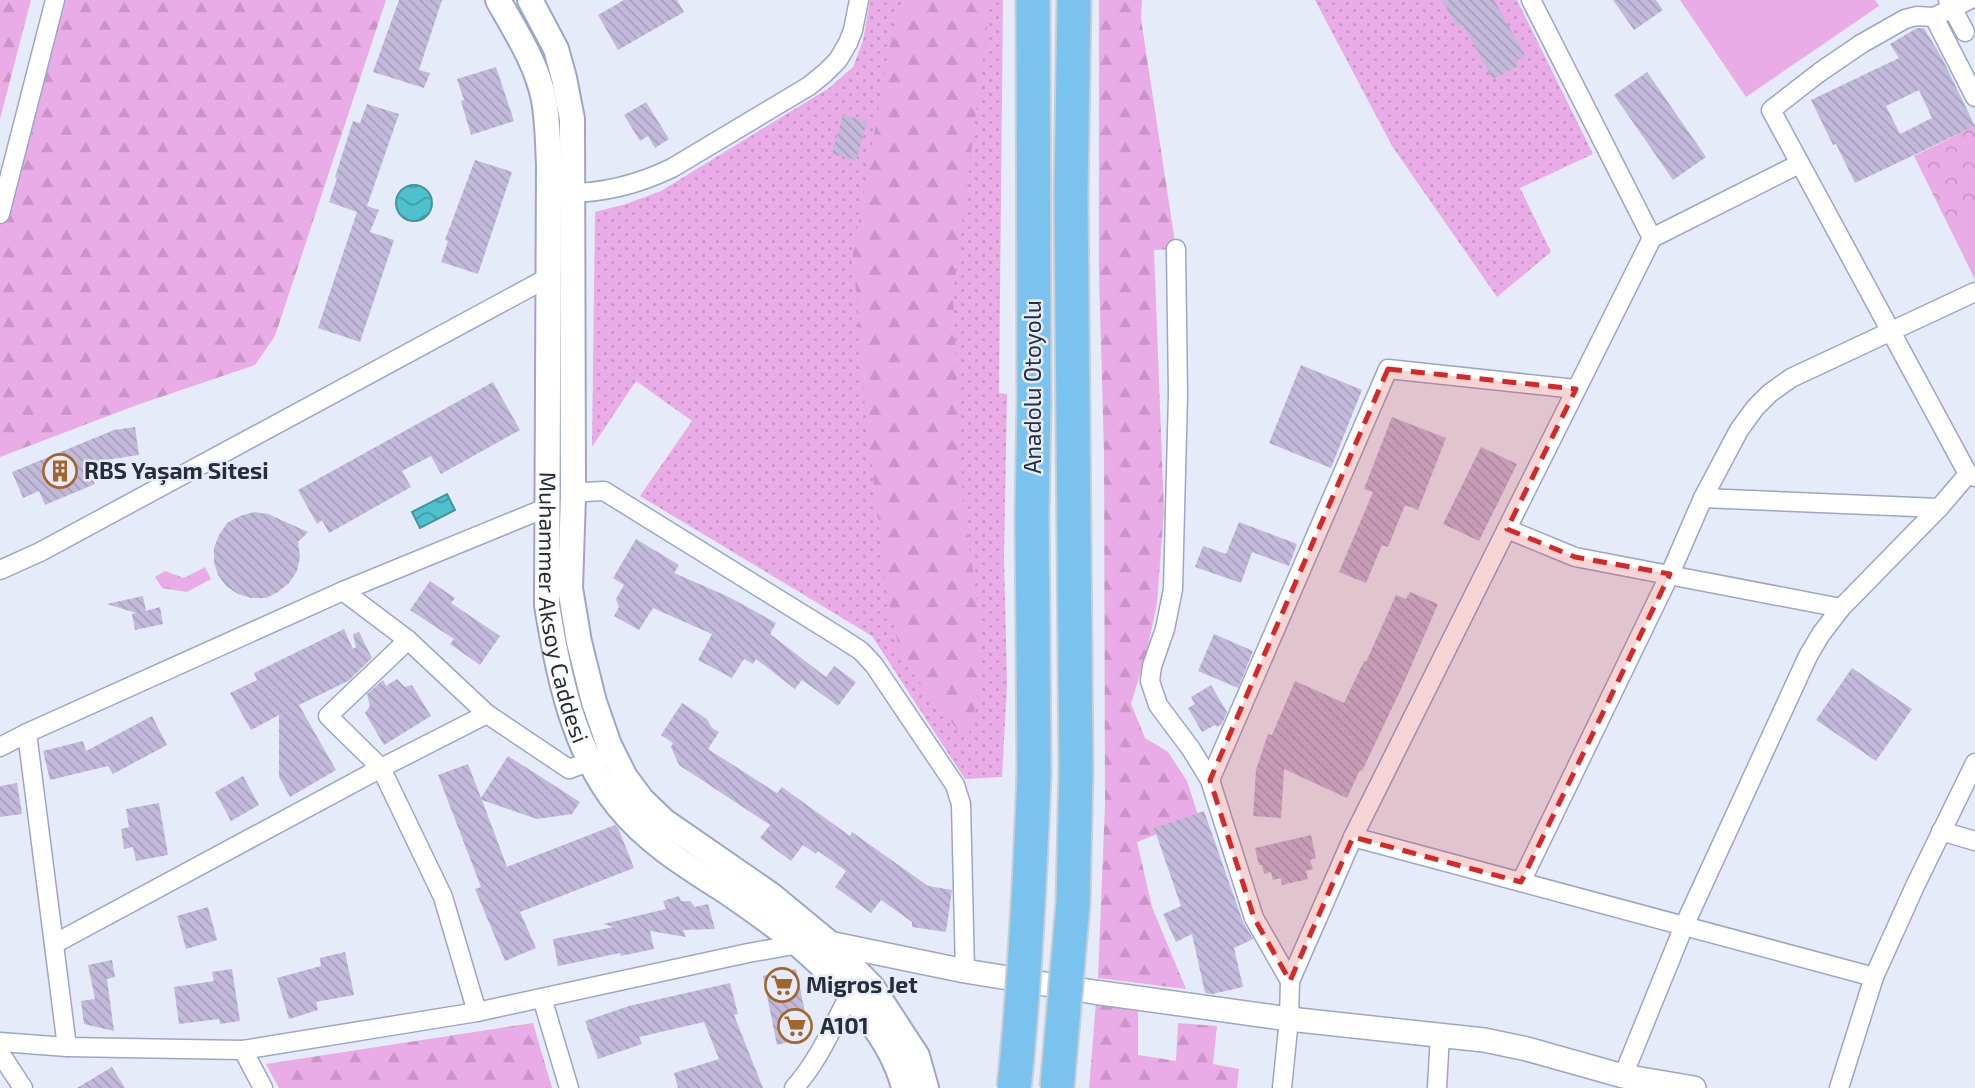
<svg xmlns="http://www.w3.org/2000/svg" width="1975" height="1088" viewBox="0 0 1975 1088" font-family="'Exo 2',sans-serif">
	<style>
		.grass { fill: url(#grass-dots) }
		.forest { fill: url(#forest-firs) }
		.park { fill: url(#park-crowns) }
		.pitch { fill: #eaace6 }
		.water { fill: url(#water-waves); stroke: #4394a1; stroke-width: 2 }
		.building { fill: url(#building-back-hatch); fill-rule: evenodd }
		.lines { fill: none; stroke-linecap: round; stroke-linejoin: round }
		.minor-casing { stroke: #9aa7c7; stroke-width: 21 }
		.tertiary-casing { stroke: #9aa7c7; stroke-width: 26 }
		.secondary-casing { stroke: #9aa7c7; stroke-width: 28 }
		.motorway-casing { stroke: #cbcdd0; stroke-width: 37 }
		.minor { stroke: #fff; stroke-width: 18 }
		.tertiary { stroke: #fff; stroke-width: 23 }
		.secondary { stroke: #fff; stroke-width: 24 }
		.motorway { stroke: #7bc3ef; stroke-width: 33 }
		.motorway-bridge-casing { stroke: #cbcdd0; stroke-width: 37; stroke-linecap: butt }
		.motorway-bridge { stroke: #7bc3ef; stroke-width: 33 }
		.marked { fill: #d62828; fill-opacity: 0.2; stroke: #d62828; stroke-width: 5; stroke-dasharray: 14 9; stroke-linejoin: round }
		.labels { text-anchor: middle; stroke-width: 5; stroke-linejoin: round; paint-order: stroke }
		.street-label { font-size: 23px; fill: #282d3a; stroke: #e5ebf9 }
		.poi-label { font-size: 23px; font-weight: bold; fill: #282d3a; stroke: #e5ebf9; text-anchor: start }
	</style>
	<defs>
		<pattern id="grass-dots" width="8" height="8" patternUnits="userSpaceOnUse" patternTransform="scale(1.75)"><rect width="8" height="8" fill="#eaace6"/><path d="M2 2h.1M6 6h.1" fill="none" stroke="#c994c6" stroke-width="1.8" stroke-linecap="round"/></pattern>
		<pattern id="forest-firs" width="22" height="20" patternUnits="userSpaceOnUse" patternTransform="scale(1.75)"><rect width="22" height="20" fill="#eaace6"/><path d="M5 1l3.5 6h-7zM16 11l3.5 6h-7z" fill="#c994c6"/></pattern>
		<pattern id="park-crowns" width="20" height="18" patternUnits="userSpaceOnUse" patternTransform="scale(1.75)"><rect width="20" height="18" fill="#eaace6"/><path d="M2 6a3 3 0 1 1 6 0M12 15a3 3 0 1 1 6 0" fill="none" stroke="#c994c6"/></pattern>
		<pattern id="water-waves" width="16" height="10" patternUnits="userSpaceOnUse" patternTransform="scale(1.75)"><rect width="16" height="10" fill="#4fc0cd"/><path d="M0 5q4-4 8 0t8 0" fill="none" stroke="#429ca7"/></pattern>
		<pattern id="building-back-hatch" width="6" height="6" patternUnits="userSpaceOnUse" patternTransform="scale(1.75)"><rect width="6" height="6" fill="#c2b9db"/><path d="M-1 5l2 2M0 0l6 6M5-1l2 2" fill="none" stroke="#a79fbd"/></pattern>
	</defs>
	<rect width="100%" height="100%" fill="#e5ebf9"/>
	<!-- grass -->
	<g class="grass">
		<path d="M870 0H1003L999 393 1007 394 1004 556 1007 685 1002 777 965 779 872 636 640 496 692 421 636 381 592 447 595 212 626 204 661 191 829 88 853 67 863 41Z"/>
		<path d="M1315 0H1517L1593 154 1520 188 1551 252 1497 297 1392 146Z"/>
	</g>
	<!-- forest -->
	<g class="forest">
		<path d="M0 0H31L0 119Z"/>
		<path d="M55 0H386L275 336 255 365 137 405 0 457V214Z"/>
		<path d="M903 0H986L987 27 953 294 963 505 979 612 978 694 967 742 901 658 886 589 865 408 853 253 890 45Z"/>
		<path d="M1099 0H1142L1141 19 1176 249 1154 250 1164 511 1157 603 1147 651 1131 704 1145 738 1168 752 1187 781 1199 818 1137 842 1152 907 1186 989 1098 978 1105 804 1104 452 1099 274Z"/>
		<path d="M1096 1002 1138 1011V1055L1176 1061 1178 1023 1217 1026 1213 1064 1239 1069 1237 1088H1089Z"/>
		<path d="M533 1023 552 1088H279L266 1064Z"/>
	</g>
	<!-- park -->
	<g class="park">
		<path d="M1975 126V279L1914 156Z"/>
		<path d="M205 567 211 579 187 592 162 588 155 577 165 571 184 578Z"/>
	</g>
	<!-- pitch -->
	<g class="pitch">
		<path d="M1680 0H1875L1879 6 1746 97Z"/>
		<path d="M1975 210V279L1948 223Z"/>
	</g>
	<!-- water -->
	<g class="water">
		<circle cx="414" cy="203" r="18"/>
		<path d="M447 494 455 510 420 528 412 512Z"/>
	</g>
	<!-- building -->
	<g class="building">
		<path d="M399 0H442L419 70 430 73 424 88 373 72Z"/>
		<path d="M624 0H677L684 12 618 50 598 15Z"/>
		<path d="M1442 0H1494L1525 56 1516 61 1518 66 1493 79 1463 25 1458 28Z"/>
		<path d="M1613 0H1656L1663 10 1634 30Z"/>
		<path d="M1917 28H1924L1942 58 1975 126 1855 183 1836 144 1833 145 1811 100 1899 58 1890 44ZM1919 90 1932 118 1900 134 1886 106Z"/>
		<path d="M496 67 514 121 471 135 461 101 464 100 457 79Z"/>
		<path d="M1647 72 1706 157 1673 180 1614 95Z"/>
		<path d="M646 102 669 139 655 148 648 136 640 141 624 115Z"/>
		<path d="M367 104 399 114 367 206 379 210 370 232 394 240 360 342 318 328 357 212 329 202 337 178 335 177 353 121 360 123Z"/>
		<path d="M843 115 867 122 856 160 832 154Z"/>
		<path d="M475 160 512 172 478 274 441 262 448 241 445 240Z"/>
		<path d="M1301 365 1362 390 1331 468 1269 443Z"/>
		<path d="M493 382 520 430 441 474 431 456 402 471 411 487 329 533 322 520 317 524 298 490Z"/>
		<path d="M1392 417 1446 438 1418 510 1405 505 1388 547 1382 545 1366 583 1339 572 1373 492 1364 489Z"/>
		<path d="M135 427 139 455 105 460 108 469 91 476 95 484 45 505 39 491 23 498 12 472 114 430Z"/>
		<path d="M1481 447 1517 464 1479 541 1443 524Z"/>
		<path d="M254 512 268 514 308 532 298 542 300 557 297 571 289 583 278 592 266 598H251L238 594 226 586 218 575 214 562V548L219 535 227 523 240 516Z"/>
		<path d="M1239 522 1297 544 1289 566 1252 552 1241 583 1195 567 1203 546 1226 554Z"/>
		<path d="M636 539 679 565 674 573 729 597 776 623 770 634 826 677 834 666 856 682 838 706 802 680 795 689 756 659 753 664 744 659 732 678 698 660 712 634 653 608 639 630 614 616 619 607 616 599 624 585 613 578Z"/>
		<path d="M430 581 455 598 451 603 500 636 480 665 450 644 454 639 410 610Z"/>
		<path d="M1410 592 1438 604 1402 687 1362 771 1360 770 1347 798 1284 769 1281 818 1253 816 1256 770 1268 734 1272 735 1295 681 1344 703 1364 661 1366 662 1396 595 1406 599Z"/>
		<path d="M143 596 146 611 160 607 163 624 135 630 132 614 136 613 107 604Z"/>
		<path d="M344 629 353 649 356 647 353 634 359 632 372 658 348 681 299 705 336 770 290 797 279 777V715L251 730 230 693 257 680 254 673Z"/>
		<path d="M1214 634 1253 651 1238 688 1198 671Z"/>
		<path d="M1852 668 1912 709 1876 761 1816 720Z"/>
		<path d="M397 679 405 687 412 685 431 716 384 745 365 713 370 706 367 694 383 680 386 686Z"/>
		<path d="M1211 685 1227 712 1222 724 1217 727 1215 725 1202 732 1188 708 1195 704 1191 697Z"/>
		<path d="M682 703 707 719 712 728 719 732 708 749 777 793 782 787 850 836 852 832 928 886 952 890 946 932 912 927V922L881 900 871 913 835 887 846 871 818 851 816 854 803 845 791 861 760 838 770 825 679 765 671 747 673 743 661 735Z"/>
		<path d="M152 716 167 745 113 774 108 766 50 780 43 751 83 741 86 751Z"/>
		<path d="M508 756 580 802 572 814 537 819 482 800 507 867 615 825 619 830 634 868 520 912 536 948 505 961 475 889 481 887 438 775 468 764 481 798Z"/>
		<path d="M243 776 259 805 231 821 215 792Z"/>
		<path d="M17 783 22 814 0 817V786Z"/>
		<path d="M159 803 168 855 136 861 133 847 124 849 121 829 129 827 126 809Z"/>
		<path d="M1204 811 1243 922 1253 939 1234 948 1243 987 1212 994 1205 993 1192 934 1176 942 1163 914 1181 906 1154 828Z"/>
		<path d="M1311 835 1316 858 1310 860 1313 869 1306 871 1308 879 1282 885 1281 878 1273 880 1271 872 1264 874 1262 865H1259L1255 848Z"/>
		<path d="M679 896 681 901H690L695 907 708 904 715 929 683 930 686 937 650 931 654 949 621 956 620 953 558 966 553 939 614 927 603 924 666 909 663 901Z"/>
		<path d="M208 907 217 940 186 949 177 916Z"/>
		<path d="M345 952 354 995 316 1002 318 1010 289 1019 277 978 321 966 320 958Z"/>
		<path d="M112 960 115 977 107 979 114 1031 84 1024 81 1001 95 999 88 965Z"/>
		<path d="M232 969 240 1021 220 1024 219 1019 179 1024 174 987 214 981 212 972Z"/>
		<path d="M796 969 810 1036 777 1045 763 976Z"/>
		<path d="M730 983 738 1014 734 1015 763 1088H678L674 1073 719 1059 704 1022 639 1037 642 1044 598 1059 585 1021 629 1006Z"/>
		<path d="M112 1067 125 1088H77Z"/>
	</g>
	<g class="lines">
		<!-- minor casing -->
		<g class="minor-casing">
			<g id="minor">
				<path d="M1948 0 1965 32"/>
				<path d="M1969 0 1934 17 1917 16 1905 19 1861 44 1820 72 1771 110 1968 474 1975 477"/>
				<path d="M1934 17 1975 97"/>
				<path d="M561 193C600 194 637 185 672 168L809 86 825 73 838 60 848 43 853 30 859 0"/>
				<path d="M0 214 55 0"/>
				<path d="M1652 238 1799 164"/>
				<path d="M1176 249 1178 394 1173 589 1165 629 1152 666 1150 681 1158 705 1191 749 1210 780 1254 918 1290 981"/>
				<path d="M573 496 584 492 604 491 841 638 861 651 874 665 955 785 961 804 965 971"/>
				<path d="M1703 498 1939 508"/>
				<path d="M548 507 343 591 408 640 487 714 569 769 600 758"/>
				<path d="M1507 529 1575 557 1841 608"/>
				<path d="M0 570 40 552 549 277"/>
				<path d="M408 640 328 716 381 768 443 897 477 1012"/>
				<path d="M27 733 67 1047"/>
				<path d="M0 747 27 733 343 591"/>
				<path d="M1210 780 1388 369 1576 389"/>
				<path d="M1941 831 1975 841"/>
				<path d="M1353 837 1874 977"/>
				<path d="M1521 882 1670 574 1703 498 1739 430 1755 408 1770 393 1791 378 1975 292"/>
				<path d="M54 944 381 768 487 714"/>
				<path d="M542 998 569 1088"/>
				<path d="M0 1042 67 1047 243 1050 477 1012 748 953 799 944"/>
				<path d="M243 1050 263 1088"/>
				<path d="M0 1053 23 1088"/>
				<path d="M1623 1076 1684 926 1808 656 1821 634 1841 608 1939 508 1968 474"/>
				<path d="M794 1088C821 1058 835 1021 854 986"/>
				<path d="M1282 1088 1289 1019 1290 981 1353 837 1652 238 1531 0"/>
				<path d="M1437 1088 1440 1034"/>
				<path d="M1839 1088 1874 977 1915 886 1975 763"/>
			</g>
		</g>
		<!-- tertiary casing -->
		<g class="tertiary-casing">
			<path id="tertiary" d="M820 943H829L965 971 1094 992 1289 1019 1484 1040 1527 1049 1623 1076 1694 1088"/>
		</g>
		<!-- secondary casing -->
		<g class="secondary-casing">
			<g id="secondary">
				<path id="s1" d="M498 0C516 32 537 64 544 100 548 122 548 145 549 166L547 605C558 674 574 752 619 807 648 843 688 867 727 892 784 931 826 962 868 1018 884 1039 898 1062 904 1088"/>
				<path d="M530 0 556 49 564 78 572 119 573 496 570 588 579 642 594 702 609 745 625 777 642 800 664 821 771 895 829 943 872 987 917 1056 926 1088"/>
			</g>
		</g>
		<!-- motorway casing -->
		<g class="motorway-casing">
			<g id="motorway">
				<path d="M1033 0 1034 403 1032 513 1034 774"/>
				<path d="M1074 0 1071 195 1076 770"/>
			</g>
		</g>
		<!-- minor -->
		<use href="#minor" class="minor"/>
		<!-- tertiary -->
		<use href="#tertiary" class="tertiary"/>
		<!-- secondary -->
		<use href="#secondary" class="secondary"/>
		<!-- motorway -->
		<use href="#motorway" class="motorway"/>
		<!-- motorway-bridge casing -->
		<g class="motorway-bridge-casing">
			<g id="motorway-bridge">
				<path d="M1014 1088C1025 984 1030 879 1034 774"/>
				<path d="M1057 1088 1073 903 1076 770"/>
			</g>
		</g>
		<!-- motorway-bridge -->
		<use href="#motorway-bridge" class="motorway-bridge"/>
	</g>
	<!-- marked area -->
	<path class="marked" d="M1388 369 1576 389 1507 529 1575 557 1670 574 1521 882 1353 837 1290 981 1254 918 1210 780Z"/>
	<!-- icons -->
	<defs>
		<g id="building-ring" transform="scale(1.75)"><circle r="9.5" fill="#e5ebf9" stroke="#a3662a" stroke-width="1.5"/><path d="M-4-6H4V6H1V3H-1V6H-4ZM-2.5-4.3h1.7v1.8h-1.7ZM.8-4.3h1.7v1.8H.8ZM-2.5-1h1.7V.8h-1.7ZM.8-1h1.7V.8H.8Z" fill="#a3662a"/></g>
		<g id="supermarket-ring" transform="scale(1.75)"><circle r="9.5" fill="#e5ebf9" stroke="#a3662a" stroke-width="1.5"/><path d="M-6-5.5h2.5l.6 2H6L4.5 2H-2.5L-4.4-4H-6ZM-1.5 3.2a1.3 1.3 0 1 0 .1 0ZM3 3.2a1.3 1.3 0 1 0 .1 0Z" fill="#a3662a"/></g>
	</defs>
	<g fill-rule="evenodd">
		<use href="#building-ring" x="60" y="471"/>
		<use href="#supermarket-ring" x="782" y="985"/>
		<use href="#supermarket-ring" x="795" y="1026"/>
	</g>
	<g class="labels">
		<!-- street labels -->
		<g class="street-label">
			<text transform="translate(1033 387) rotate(-90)" y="8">Anadolu Otoyolu</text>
			<text dy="8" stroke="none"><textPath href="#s1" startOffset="620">Muhammer Aksoy Caddesi</textPath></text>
		</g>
		<!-- poi labels -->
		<g class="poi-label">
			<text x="84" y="479">RBS Yaşam Sitesi</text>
			<text x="806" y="993">Migros Jet</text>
			<text x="820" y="1034">A101</text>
		</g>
	</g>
</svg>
